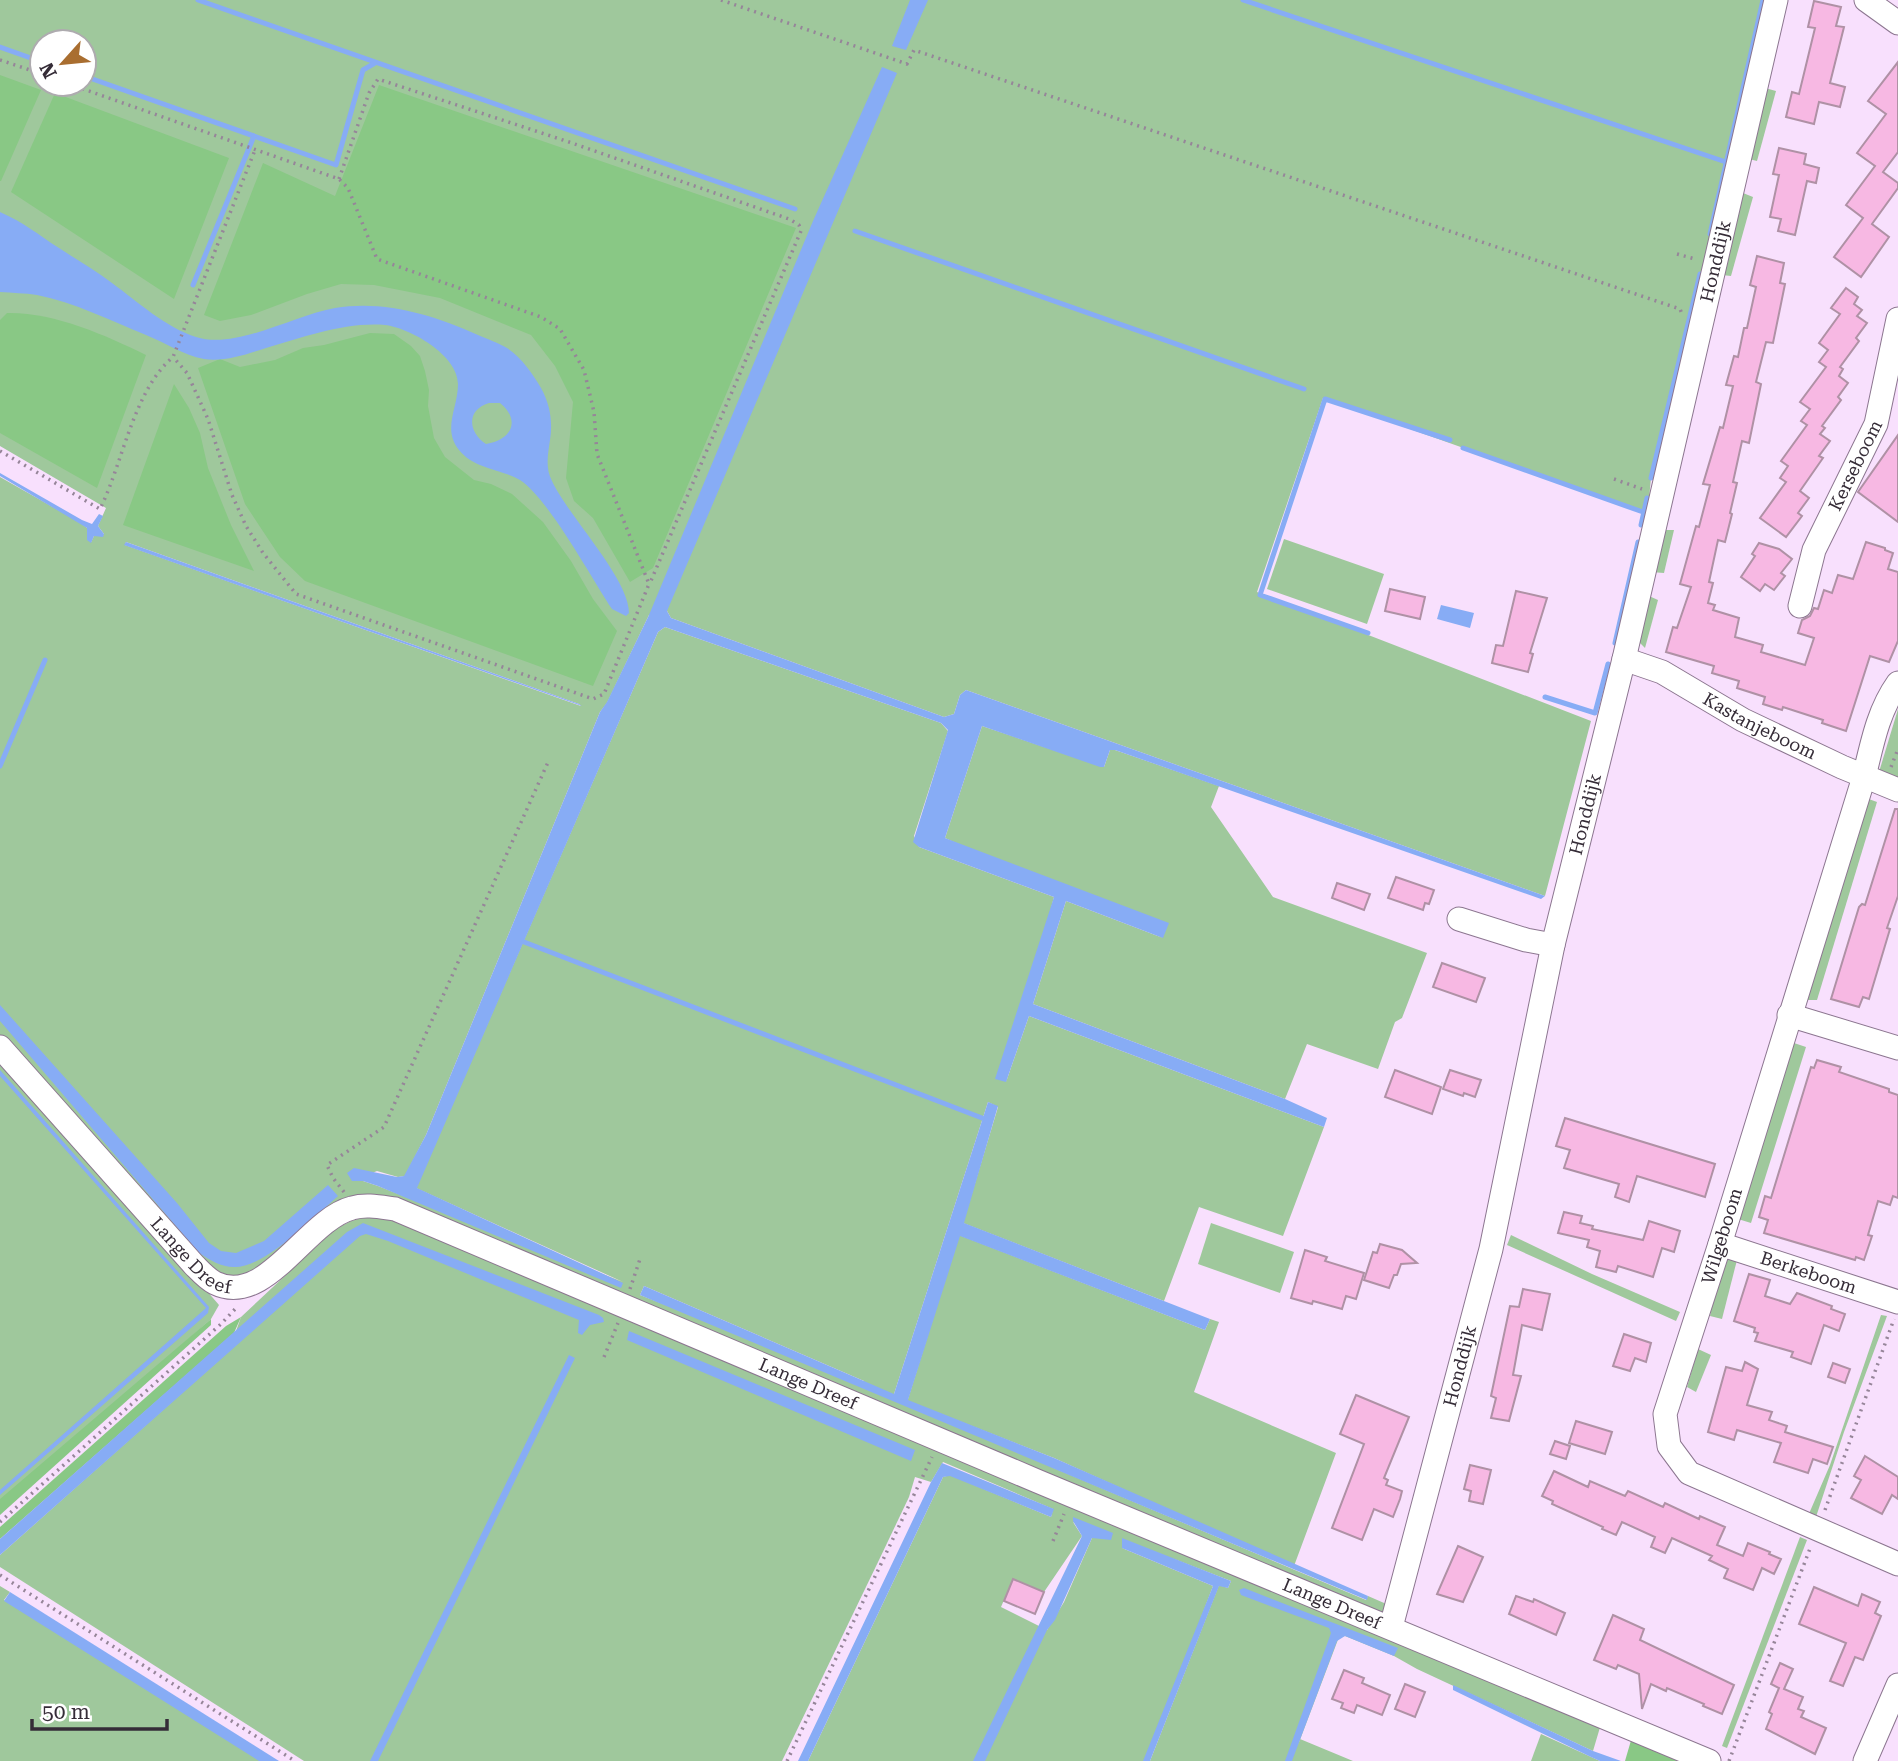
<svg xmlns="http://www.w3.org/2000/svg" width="1898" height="1761" viewBox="0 0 1898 1761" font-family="'Roboto Serif',serif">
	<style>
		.green { fill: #9fc89c; fill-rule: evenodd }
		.forest { fill: #89c885 }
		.water { fill: #87acf5; fill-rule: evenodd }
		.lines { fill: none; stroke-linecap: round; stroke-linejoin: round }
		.stream { stroke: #87acf5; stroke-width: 5 }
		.building { fill: #f7b8e3; stroke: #af91a5; stroke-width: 2 }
		.minor-casing { stroke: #8c7690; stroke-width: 25 }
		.path { stroke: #968599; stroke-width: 3.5; stroke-dasharray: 2 5; stroke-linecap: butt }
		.minor { stroke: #fff; stroke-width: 23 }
		.labels { text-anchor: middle; stroke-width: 5; stroke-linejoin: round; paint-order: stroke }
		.street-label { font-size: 18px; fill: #352c37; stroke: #fff }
	</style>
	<rect width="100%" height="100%" fill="#f8e0fd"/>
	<!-- green -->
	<g class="green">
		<path d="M0 0H1762L1725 169 1713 256 1651 478 1648 509 1643 512 1323 398 1257 592 1591 721 1545 896 966 690 960 695 954 714 944 717 671 618 667 611 649 615 607 703 600 712 426 1135 405 1176 398 1177 377 1171 352 1181H363L378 1186 623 1282 416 1188 658 632 665 627 941 723 948 731 914 836 919 847 1054 897 1006 1082 1029 1016 1324 1127 1283 1236 1199 1207 1164 1301 963 1223 998 1107 988 1102 894 1394 908 1399 959 1235 1205 1330 1210 1319 1219 1322 1194 1392 1336 1453 1294 1566 1054 1458 923 1407 1054 1468 1366 1600 1368 1596 1391 1606 1388 1618 387 1197 253 1278 218 1279 0 1035V477L81 523 87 528 91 542 94 536 104 534 98 526 106 508 0 446ZM42 42H84V84H42ZM126 542 579 704 581 706 125 545ZM644 1286 864 1381V1382L640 1295Z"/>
		<path d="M1765 88 1776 91 1757 161 1749 159Z"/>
		<path d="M1743 193 1753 197 1731 276 1722 275Z"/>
		<path d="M1666 530H1674L1664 573 1651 572Z"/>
		<path d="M1284 539 1384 574 1367 624 1267 589Z"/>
		<path d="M1649 596 1658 600 1645 648 1637 640Z"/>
		<path d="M1898 709V779L1879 772Z"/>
		<path d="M982 726 1104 767 1110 750H1115L1219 786 1211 807 1273 897 1427 953 1402 1018 1395 1022 1378 1069 1307 1044 1285 1099 1033 1004 1066 901 1163 938 945 838Z"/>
		<path d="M1866 798 1877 802 1817 1000H1806Z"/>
		<path d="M1791 1042 1806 1047 1751 1223 1738 1219Z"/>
		<path d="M0 1050 219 1305 211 1319 0 1507Z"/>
		<path d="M379 1213 1601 1724 1593 1751 1417 1669 1394 1656 1345 1636 1339 1637 1298 1745 1300 1739 1353 1761H1150L1219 1585 1228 1588 1231 1581 1174 1559 1122 1548 1213 1586 1147 1761H808L943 1477 950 1475 1051 1517 1053 1509 943 1462 931 1482 915 1477 909 1497 879 1560 782 1761H304L0 1567V1555L229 1351 241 1317 335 1229 351 1221ZM1073 1522 1095 1537 1092 1538 1064 1602 1047 1630 1001 1607 1013 1579 1044 1592 1082 1536Z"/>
		<path d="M1211 1223 1294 1252 1280 1293 1198 1264Z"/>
		<path d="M1511 1235 1592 1274 1680 1312 1676 1321 1507 1245Z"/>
		<path d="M1722 1256 1737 1260 1722 1319 1710 1316Z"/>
		<path d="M1881 1315 1887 1316 1844 1432 1815 1520 1808 1516 1830 1465Z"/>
		<path d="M1698 1349 1711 1355 1696 1392 1687 1387Z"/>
		<path d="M1800 1537 1807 1540 1727 1748 1722 1746Z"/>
		<path d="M0 1586 10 1592 4 1600 271 1761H0Z"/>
		<path d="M1541 1734 1600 1761H1531Z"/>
	</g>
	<!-- forest -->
	<g class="forest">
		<path d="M0 75 41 90 1 181H0Z"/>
		<path d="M379 85 796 228 653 568 630 582 593 518 574 501 566 478 573 402 555 366 531 335 440 298 374 285 341 284 307 294 251 315 220 321 204 315 263 163 335 196Z"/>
		<path d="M55 93 229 158 174 299 11 192Z"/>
		<path d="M7 313C54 312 105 335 146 355L97 488 0 433V320Z"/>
		<path d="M370 333 394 334 411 346 420 356 425 371 429 390 428 406 434 438 445 457 474 480 491 484 512 494 543 522 571 561 593 599 617 631 593 686 305 581 280 557 245 504 198 368 220 359 240 367 275 360 303 348 324 345Z"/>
		<path d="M174 384 189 408 200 433 208 468 231 525 254 571 123 525Z"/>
		<path d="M241 1317 234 1333 0 1539V1527L226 1326Z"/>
		<path d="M211 1319V1325L0 1515V1499Z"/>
		<path d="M1632 1737 1688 1761H1625Z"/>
	</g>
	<!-- water -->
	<g class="water">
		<path d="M910 0H928L906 50 892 46Z"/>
		<path d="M882 67 897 73 667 611 671 618 944 717 954 714 960 695 966 690 1545 896 1541 899 1115 750H1110L1104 767H1100L982 726 945 838 1169 923 1163 938 1066 901 1033 1004 1285 1099 1327 1118 1324 1127 1029 1016 1006 1082 995 1079 1054 897 919 847 913 842 948 730 941 723 665 627 658 632 417 1188 623 1283 621 1288 378 1186 363 1181H352L347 1173 354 1168 397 1177 404 1176 426 1135 600 712 607 702 649 615 813 221Z"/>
		<path d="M0 212C25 223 37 234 59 248 77 260 95 270 112 283 138 302 165 327 196 337 236 350 294 315 335 308 385 300 433 315 478 335 487 339 499 343 507 348 521 357 533 374 541 388 550 404 553 422 550 440 548 454 545 468 552 481 568 516 629 578 629 613L626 616 612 609C592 579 548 498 520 480 501 469 474 469 459 450 442 429 458 408 458 384 458 355 410 328 385 325 344 322 305 337 266 348 247 354 225 362 204 359 183 355 166 343 146 335 111 321 74 302 37 295 25 293 12 293 0 292ZM489 403H500C521 420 512 440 486 444 468 432 466 410 489 403Z"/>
		<path d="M0 473 82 520 92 524 99 514 103 516 98 526 104 534 103 537 94 536 91 543 87 540V528L0 476Z"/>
		<path d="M126 542 579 704 582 706 124 545Z"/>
		<path d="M1441 605 1474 613 1470 628 1437 619Z"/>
		<path d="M0 1005 177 1203 209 1243 221 1251 236 1253 264 1241 328 1185 338 1196C315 1216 265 1268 234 1267 221 1267 210 1260 199 1253L0 1021Z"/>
		<path d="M0 1070 209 1307 208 1313 0 1495V1490L206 1308 0 1076Z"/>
		<path d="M988 1102 998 1106 964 1223 1210 1319 1205 1330 960 1236 908 1400 1054 1458 1368 1596 1367 1600 640 1295 644 1286 894 1394Z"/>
		<path d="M363 1223 599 1315 603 1318 604 1322 590 1325 582 1335 578 1333 579 1320 388 1241 366 1234 360 1236 0 1555V1539L347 1232Z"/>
		<path d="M629 1331 915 1450 911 1461 627 1340Z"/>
		<path d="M569 1355 575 1358 378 1761H370Z"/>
		<path d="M942 1463 1054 1509 1051 1517 950 1476 943 1477 808 1761H798L931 1482Z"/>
		<path d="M1073 1517 1113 1533 1111 1540 1092 1538 1055 1620 1047 1630 985 1761H973L1082 1536 1073 1521Z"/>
		<path d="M1122 1538 1231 1581 1228 1588 1219 1586 1150 1761H1143L1213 1586 1122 1548Z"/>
		<path d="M1244 1588 1398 1648 1394 1656 1345 1636 1337 1641 1292 1761H1285L1331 1633 1329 1628 1241 1595 1239 1590Z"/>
		<path d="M10 1592 279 1761H259L4 1601Z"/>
		<path d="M1453 1685 1593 1751 1621 1761H1600L1591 1757 1453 1690Z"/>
	</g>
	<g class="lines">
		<!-- stream -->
		<g class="stream">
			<path d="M198 0 795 209"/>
			<path d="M1243 0 1726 162"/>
			<path d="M0 47 42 62"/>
			<path d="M84 76 336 165 363 70 375 63"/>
			<path d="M855 231 1304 389"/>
			<path d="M1710 234 1763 0"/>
			<path d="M193 285 254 136"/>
			<path d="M1463 448 1643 512"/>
			<path d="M1651 478 1700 274"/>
			<path d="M1641 525 1647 498"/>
			<path d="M1368 633 1260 595 1325 399 1450 440"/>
			<path d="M1615 643 1638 542"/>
			<path d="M1545 697 1595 713 1608 664"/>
			<path d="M0 766 45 660"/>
			<path d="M524 942 982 1118"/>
		</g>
	</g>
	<!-- building -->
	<g class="building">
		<path d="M1814 1 1841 7 1836 26 1844 27 1830 83 1845 87 1840 107 1819 102 1814 124 1786 117 1792 92 1799 94 1815 28 1808 27Z"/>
		<path d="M1898 62V152L1883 172 1898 183V188L1872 224 1889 237 1861 277 1834 257 1863 218 1846 205 1875 166 1857 153 1886 114 1868 101Z"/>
		<path d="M1779 148 1806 154 1804 164 1819 168 1816 183 1807 181 1795 235 1778 231 1781 219 1770 217 1779 175 1773 174Z"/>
		<path d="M1757 256 1784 263 1780 283 1785 284 1773 343 1766 342 1756 382 1761 384 1749 443 1742 441 1733 482 1737 483 1730 513 1732 514 1725 542 1718 540 1709 582 1713 583 1708 603 1715 605 1713 610 1739 618 1735 637 1763 645 1761 652 1805 665 1814 638 1798 633 1802 620 1810 616 1814 608 1818 609 1824 590 1832 593 1838 575 1853 579 1866 542 1885 548V550L1893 553 1888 569 1898 572V641L1889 662 1870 656 1846 731 1822 723 1823 720 1783 707 1782 710 1763 704 1765 697 1737 688 1739 681 1712 673 1714 666 1666 652 1673 627 1677 628 1691 587 1680 584 1696 526 1699 527 1710 485 1703 484 1720 427 1723 428 1733 386 1726 385 1734 356 1738 357 1744 328H1747L1756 287 1750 285Z"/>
		<path d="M1846 288 1858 297 1854 304 1862 310 1857 316 1867 323 1856 338 1859 341 1840 367 1843 369 1839 376 1848 383 1838 397 1841 400 1822 426 1825 428 1820 434 1830 441 1819 456 1823 458 1800 491 1809 498 1798 513 1802 516 1786 537 1760 518 1786 482 1780 478 1788 466 1781 461 1807 425 1801 421 1810 409 1800 402 1826 367 1819 362 1828 350 1819 343 1840 314 1831 308Z"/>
		<path d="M1898 435V522L1858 492Z"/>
		<path d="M1759 543 1779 549 1792 559 1781 573 1785 576 1774 590 1765 584 1760 591 1741 577 1755 556 1752 554Z"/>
		<path d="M1390 589 1425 597 1420 619 1385 611Z"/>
		<path d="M1516 591 1547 598 1530 653 1533 654 1528 672 1492 663 1496 645 1503 646Z"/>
		<path d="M1895 809H1898V896L1887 928 1890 929 1869 999 1863 997 1859 1007 1831 999 1859 907 1862 904 1865 905Z"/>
		<path d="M1396 877 1434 890 1429 904 1425 903 1423 910 1388 898Z"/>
		<path d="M1337 883 1370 894 1364 910 1332 898Z"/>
		<path d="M1442 963 1485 978 1476 1002 1433 987Z"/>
		<path d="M1817 1060 1841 1067 1839 1072 1889 1089V1092L1898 1095V1198L1893 1196 1890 1205 1878 1201 1868 1235 1872 1236 1864 1260 1856 1257 1855 1260 1764 1233 1768 1220 1759 1217 1765 1196 1771 1198 1811 1067 1814 1068Z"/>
		<path d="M1395 1070 1441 1087 1432 1114 1385 1097Z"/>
		<path d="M1450 1070 1481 1080 1475 1097 1464 1093 1463 1096 1443 1089Z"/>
		<path d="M1565 1118 1715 1164 1705 1197 1637 1176 1629 1202 1615 1197 1619 1184 1564 1168 1570 1150 1556 1146Z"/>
		<path d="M1564 1212 1582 1216 1580 1223 1593 1226 1592 1229 1643 1240 1649 1221 1680 1231 1674 1252 1662 1248 1653 1277 1618 1266 1616 1272 1596 1267 1600 1251 1587 1247 1589 1240 1558 1233Z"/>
		<path d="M1380 1244 1402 1250 1417 1263 1401 1264 1397 1275H1394L1389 1288 1364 1280 1373 1252 1377 1253Z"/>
		<path d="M1305 1250 1327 1257 1325 1261 1364 1273 1356 1299 1346 1296 1342 1309 1313 1301 1312 1304 1291 1298Z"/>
		<path d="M1749 1274 1770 1280 1765 1296 1790 1304 1797 1293 1832 1306 1831 1309 1845 1314 1839 1331 1824 1325 1811 1364 1791 1357 1793 1352 1755 1341 1758 1333 1754 1332 1755 1328 1734 1321Z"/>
		<path d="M1523 1289 1550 1294 1542 1330 1522 1325 1513 1375 1521 1376 1509 1421 1491 1418 1496 1398 1491 1396 1510 1306 1519 1307Z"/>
		<path d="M1624 1334 1651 1343 1646 1362 1635 1358 1630 1371 1613 1366Z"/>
		<path d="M1745 1362 1758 1369 1747 1405 1772 1412 1769 1420 1787 1426 1785 1432 1833 1447 1827 1464 1813 1459 1808 1473 1774 1462 1781 1443 1737 1430 1734 1440 1708 1432 1726 1367 1742 1371Z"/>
		<path d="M1833 1363 1850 1369 1845 1383 1828 1377Z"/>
		<path d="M1356 1395 1409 1417 1384 1478 1388 1480 1386 1485 1402 1491 1400 1499 1393 1517 1374 1509 1362 1540 1332 1528 1364 1444 1340 1434Z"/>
		<path d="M1576 1421 1612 1432 1605 1454 1569 1443Z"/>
		<path d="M1555 1441 1570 1446 1566 1459 1550 1454Z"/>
		<path d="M1865 1456 1898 1477V1499L1892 1495 1882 1514 1851 1498 1861 1480 1854 1476Z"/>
		<path d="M1470 1465 1491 1470 1483 1504 1469 1501 1471 1491 1464 1489Z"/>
		<path d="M1554 1471 1588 1487 1590 1481 1625 1496 1628 1491 1663 1507 1665 1503 1699 1519 1700 1516 1725 1527 1717 1545 1743 1556 1748 1543 1770 1552 1769 1554 1781 1559 1774 1574 1762 1568 1753 1590 1724 1578 1728 1569 1709 1560 1712 1556 1672 1538 1665 1553 1651 1547 1655 1537 1622 1522 1616 1535 1602 1529 1603 1527 1552 1504 1553 1501 1542 1496Z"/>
		<path d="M1458 1546 1483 1557 1463 1602 1437 1594Z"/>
		<path d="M1013 1579 1044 1592 1035 1614 1004 1601Z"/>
		<path d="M1814 1587 1858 1606 1862 1594 1880 1602 1875 1613 1881 1616 1863 1660 1855 1657 1843 1686 1830 1681 1846 1643 1799 1624Z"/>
		<path d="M1516 1596 1533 1602 1534 1599 1565 1613 1556 1635 1509 1614Z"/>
		<path d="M1613 1615 1644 1629 1640 1640 1734 1685 1722 1714 1703 1706 1704 1704 1667 1688 1666 1691 1651 1684 1642 1709 1639 1674 1618 1665 1616 1669 1594 1660Z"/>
		<path d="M1780 1663 1793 1669 1784 1689 1803 1697 1798 1709 1804 1711 1801 1717 1826 1728 1815 1754 1766 1729 1772 1714 1769 1712 1779 1688 1771 1684Z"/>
		<path d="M1344 1670 1364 1678 1362 1683 1390 1695 1382 1715 1357 1705 1354 1713 1341 1708 1343 1703 1332 1699Z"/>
		<path d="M1405 1684 1425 1692 1415 1717 1395 1709Z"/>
	</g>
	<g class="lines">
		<!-- minor casing -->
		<g class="minor-casing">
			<g id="minor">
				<path d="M1866 0 1898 23"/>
				<path id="s1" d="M1800 606 1814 550 1876 424 1898 319"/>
				<path id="s2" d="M1624 659 1662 672 1743 720 1842 767 1898 790"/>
				<path d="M1898 683C1878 711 1872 744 1864 777L1720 1244 1665 1414 1669 1446 1689 1473 1898 1564"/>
				<path d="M1459 919 1526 940 1553 945"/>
				<path d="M1789 1015 1898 1048"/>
				<path id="s3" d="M0 1047 194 1265C200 1271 207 1279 215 1283 266 1308 306 1220 352 1208 366 1204 380 1207 395 1209L1037 1481 1709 1761"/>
				<path id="s4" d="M1720 1244 1898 1302"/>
				<path id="s5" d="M1391 1627 1491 1249 1553 945 1624 659 1776 0"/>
				<path d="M1865 1761 1898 1685"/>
			</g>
		</g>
		<!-- path -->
		<g class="path">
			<path d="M721 0 907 64 914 50 1680 309 1682 314"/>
			<path d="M0 60 42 74"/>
			<path d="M69 84 339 179 348 188 377 259 541 317 560 329 584 370 594 412 597 454 649 584 604 694 593 699 296 594 263 553 246 526 232 495 208 419 187 373 173 357"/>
			<path d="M339 179 369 93 378 79 569 142 789 219 799 225 801 231 650 583"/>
			<path d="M1677 254 1695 259"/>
			<path d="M0 451 100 509C123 463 133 391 173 357L255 150"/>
			<path d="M1614 479 1642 489"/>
			<path d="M1891 767 1898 749"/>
			<path d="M344 1192 333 1178 327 1165 384 1127 549 760"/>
			<path d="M630 1289 640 1259"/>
			<path d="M604 1357 618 1323"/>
			<path d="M1825 1510 1894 1319"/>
			<path d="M0 1522 221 1324 237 1307"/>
			<path d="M1053 1541 1064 1514"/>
			<path d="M0 1575 295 1761"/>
			<path d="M787 1761 932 1457"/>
			<path d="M1729 1761 1811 1546"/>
		</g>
		<!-- minor -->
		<use href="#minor" class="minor"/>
	</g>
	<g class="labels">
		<!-- street labels -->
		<g class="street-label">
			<text dy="6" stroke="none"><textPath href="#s5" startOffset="1404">Honddijk</textPath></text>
			<text dy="6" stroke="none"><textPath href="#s1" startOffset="152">Kerseboom</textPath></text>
			<text dy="6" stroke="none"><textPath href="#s2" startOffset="152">Kastanjeboom</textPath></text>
			<text dy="6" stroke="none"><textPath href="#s5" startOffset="836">Honddijk</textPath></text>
			<text transform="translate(1722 1236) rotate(-73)" y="6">Wilgeboom</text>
			<text dy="6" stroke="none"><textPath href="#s3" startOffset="284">Lange Dreef</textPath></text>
			<text dy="6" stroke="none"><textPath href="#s4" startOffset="93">Berkeboom</textPath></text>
			<text dy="6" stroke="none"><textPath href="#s5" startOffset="270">Honddijk</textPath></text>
			<text dy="6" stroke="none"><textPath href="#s3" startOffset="976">Lange Dreef</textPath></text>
			<text dy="6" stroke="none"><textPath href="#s3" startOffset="1544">Lange Dreef</textPath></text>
		</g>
	</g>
	<!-- north arrow -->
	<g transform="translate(63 63) rotate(243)"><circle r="33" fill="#ffffff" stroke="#aeabaf" stroke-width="2"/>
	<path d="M0-5L12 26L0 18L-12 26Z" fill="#a96e30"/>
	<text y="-10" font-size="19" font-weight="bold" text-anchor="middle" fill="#352c37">N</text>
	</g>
	<!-- scale -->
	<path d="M32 1719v10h135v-10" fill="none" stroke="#352c37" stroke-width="3.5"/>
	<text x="42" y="1719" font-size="21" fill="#352c37" stroke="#ffffff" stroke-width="5" paint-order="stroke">50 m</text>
</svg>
